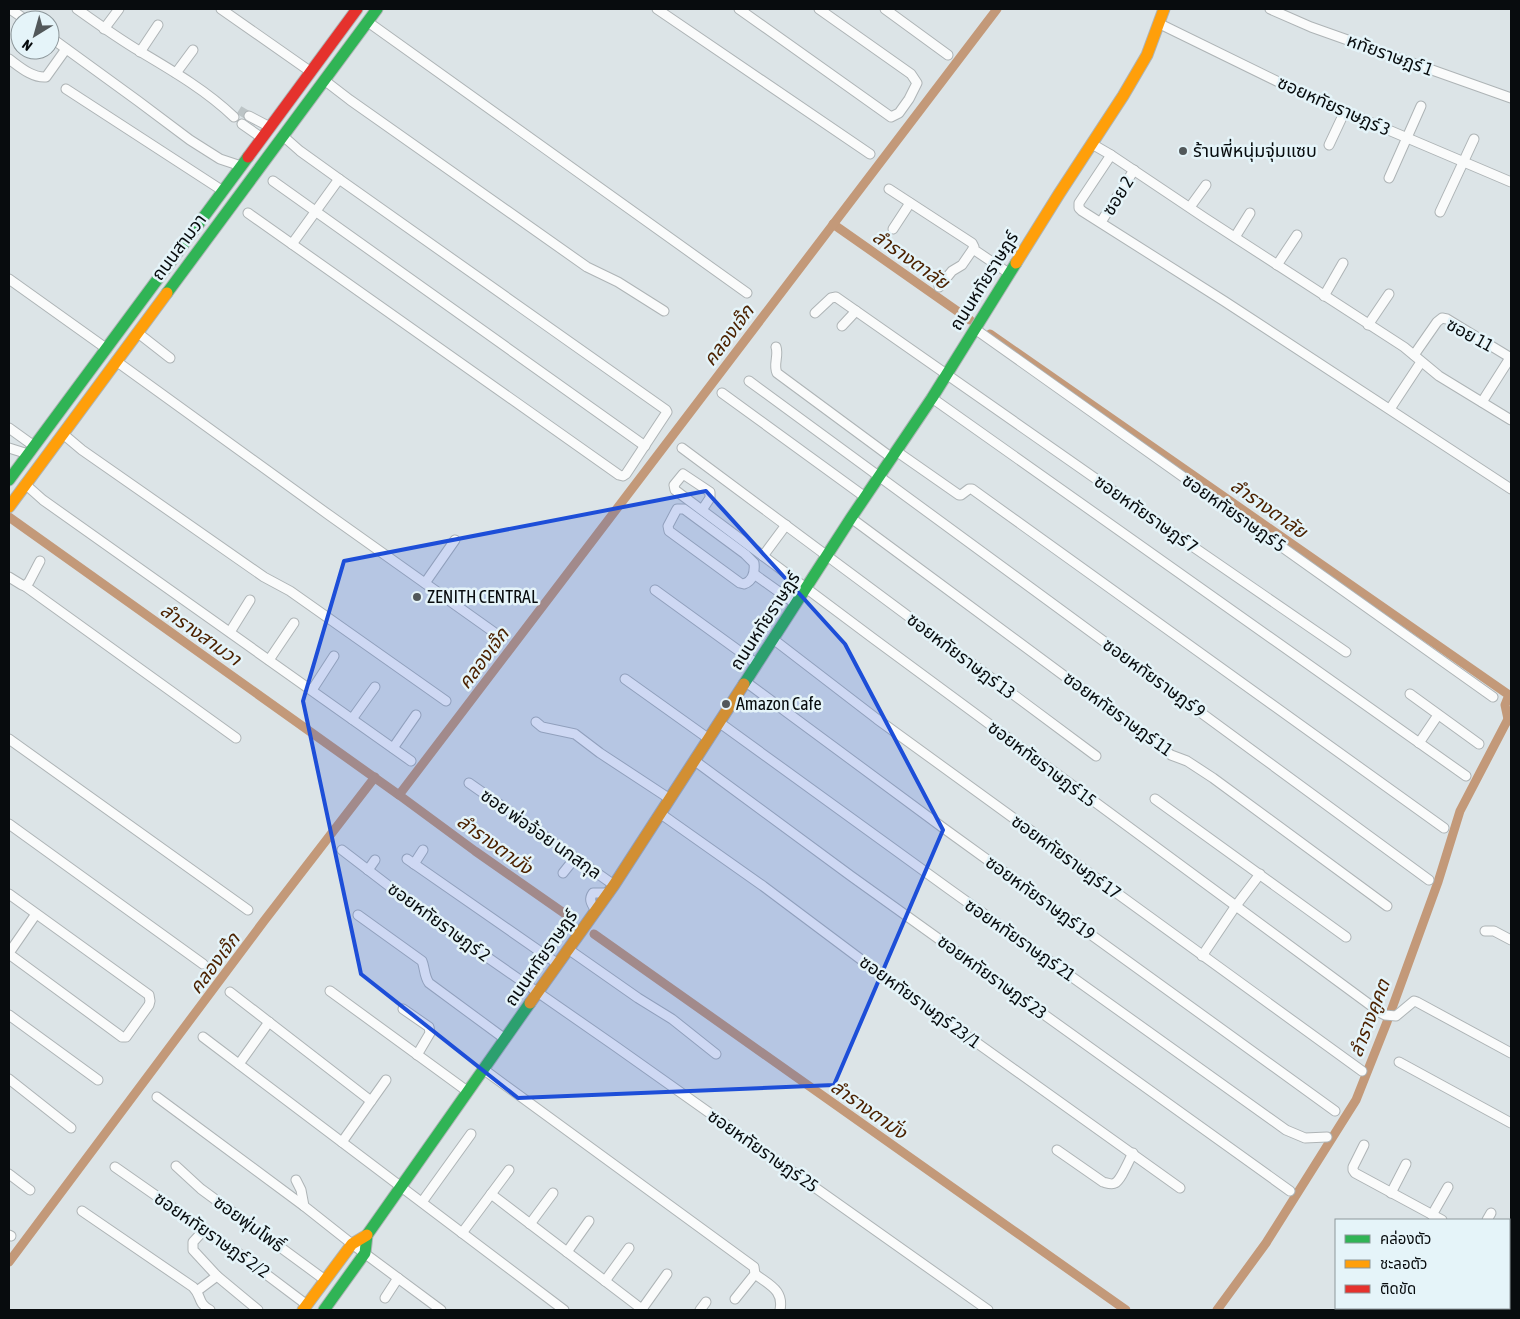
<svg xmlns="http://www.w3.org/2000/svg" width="1520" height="1319" viewBox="0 0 1520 1319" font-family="'Asap Condensed','Noto Sans Thai',sans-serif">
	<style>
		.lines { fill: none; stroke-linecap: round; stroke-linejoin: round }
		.canal { stroke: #c39979; stroke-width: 9 }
		.street-tunnel { stroke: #bcc4c6; stroke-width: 9; stroke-dasharray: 9 4.5; stroke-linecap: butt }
		.street-casing { stroke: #aeb4b6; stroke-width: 11 }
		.fast-casing { stroke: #aeb4b6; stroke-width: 13 }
		.slow-casing { stroke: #aeb4b6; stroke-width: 13 }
		.jam-casing { stroke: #aeb4b6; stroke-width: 13 }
		.street { stroke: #fafbfb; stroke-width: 9 }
		.fast { stroke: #30b455; stroke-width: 11 }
		.slow { stroke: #ff9f0a; stroke-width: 11 }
		.jam { stroke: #e5322d; stroke-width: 11 }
		.marked { fill: #1d4ed8; fill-opacity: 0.2; stroke: #1d4ed8; stroke-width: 4; stroke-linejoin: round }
		.poi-dot { fill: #52585a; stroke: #e5f4f9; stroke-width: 2 }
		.labels { text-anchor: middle; stroke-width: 5; stroke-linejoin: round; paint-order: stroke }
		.street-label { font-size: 18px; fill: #080c0e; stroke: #e5f4f9 }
		.poi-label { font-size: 18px; fill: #080c0e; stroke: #e5f4f9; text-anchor: start }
		.water-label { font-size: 19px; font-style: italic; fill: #4c2200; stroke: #e5f4f9 }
	</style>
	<rect width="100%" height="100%" fill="#dce4e7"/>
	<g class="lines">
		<!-- canal -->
		<g class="canal">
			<path d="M833 224 970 320"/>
			<path d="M990 334 1509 695 1505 705 1508 719"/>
			<path d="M9 517 399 795 997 9"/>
			<path d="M399 795 475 851 571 918"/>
			<path d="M594 934 1126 1310"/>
			<path d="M9 1262 264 921 375 777"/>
			<path d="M1217 1310 1266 1243 1356 1100 1387 1022 1438 882 1460 811 1508 719 1511 721"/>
		</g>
		<!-- street-tunnel -->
		<path class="street-tunnel" d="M239 110 249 116"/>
		<!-- street casing -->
		<g class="street-casing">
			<g id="street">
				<path d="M10 9 26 20"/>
				<path d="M77 9C98 24 119 39 141 52 173 71 207 91 234 117"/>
				<path d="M221 9 311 72"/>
				<path d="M657 9 870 154"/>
				<path d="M739 9 891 117 899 113 909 99 917 83 911 74 819 9"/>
				<path d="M885 9 948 55"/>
				<path d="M1270 9 1311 27 1511 98"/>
				<path d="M368 22 747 293"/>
				<path d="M1160 24 1299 92 1511 182"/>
				<path d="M104 29 119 9"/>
				<path d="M50 37 138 101 190 140 220 159 241 166"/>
				<path d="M140 52 158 25"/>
				<path d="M9 59C20 67 32 78 46 77L66 49"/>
				<path d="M176 73 193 50"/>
				<path d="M324 80 350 100 587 267 618 282 664 311"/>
				<path d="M66 89 223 191"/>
				<path d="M249 116 270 127"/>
				<path d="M242 124 262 138"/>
				<path d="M1092 144 1111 155 1205 218 1404 347 1439 376 1511 420"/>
				<path d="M1329 145 1345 111"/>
				<path d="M1111 155 1079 203V208L1082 211 1224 301 1511 489"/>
				<path d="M1389 178 1421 106"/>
				<path d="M273 181 645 446"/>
				<path d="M889 189 972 243 974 247 973 249 1010 274"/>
				<path d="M1190 207 1206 185"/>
				<path d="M1440 212 1474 139"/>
				<path d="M248 213 619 475 623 476 626 474 667 412 666 410 339 179 300 151 283 136"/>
				<path d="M1101 222 1134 170"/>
				<path d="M893 229 910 203"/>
				<path d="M1235 237 1250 213"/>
				<path d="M292 244 339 179"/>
				<path d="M1277 265 1297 235"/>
				<path d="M9 279 107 349"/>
				<path d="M939 287 952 271 962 265 973 249"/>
				<path d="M1324 296 1343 263"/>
				<path d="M815 313 831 298 836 297 1192 546 1346 652"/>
				<path d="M1368 325 1389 294"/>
				<path d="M842 326 856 311"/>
				<path d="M975 329 1493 697"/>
				<path d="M138 333 170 358"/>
				<path d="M776 347C779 356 773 364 777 373L892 458"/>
				<path d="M1414 355 1437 322 1442 318 1447 319 1511 358"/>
				<path d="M116 361 329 515 502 638"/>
				<path d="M749 381 1429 880"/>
				<path d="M722 393 865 497"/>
				<path d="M932 398 1466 776"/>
				<path d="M1482 402 1510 358"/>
				<path d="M1390 409 1421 362"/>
				<path d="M9 428 34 446"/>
				<path d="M63 434 82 450 264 577 290 591 446 701"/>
				<path d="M9 448 28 454"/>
				<path d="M682 448 1096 756"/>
				<path d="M896 451 959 495H961L969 489H972L1444 828"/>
				<path d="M25 484 43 500 411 761"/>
				<path d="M677 509H684L745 554 754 563C755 572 753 581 744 584L740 583 669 531 668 526Z"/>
				<path d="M702 510 710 498V492L683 474 674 485 675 490C909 666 1144 840 1381 1013L1385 1015 1396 1016 1414 1001 1417 1002 1511 1053"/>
				<path d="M851 518 1171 755 1187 761 1213 778 1387 906"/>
				<path d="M763 556 786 525"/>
				<path d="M754 574 796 604"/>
				<path d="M9 577 22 585 25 586 29 582 40 561"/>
				<path d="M425 583 455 540"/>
				<path d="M25 586 236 738"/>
				<path d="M655 590 757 664"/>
				<path d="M230 632 250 600"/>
				<path d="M773 639 877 719 1362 1071"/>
				<path d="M269 660 294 623"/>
				<path d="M625 679 709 739"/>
				<path d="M746 682 942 827 1335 1111"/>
				<path d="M312 690 334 656"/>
				<path d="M1410 694 1479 744"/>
				<path d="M352 719 375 687"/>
				<path d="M536 722 542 727 575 734 600 753 670 799"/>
				<path d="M720 723 949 889 1286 1130 1305 1138 1327 1137"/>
				<path d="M9 739 248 910"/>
				<path d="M1419 743 1438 715"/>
				<path d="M393 748 416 715"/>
				<path d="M695 761 851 876 1290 1191"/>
				<path d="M469 783 614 885"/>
				<path d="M1155 799 1346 937"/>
				<path d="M661 814 763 886 875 970 1180 1188"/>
				<path d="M9 824 203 964"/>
				<path d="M342 850 428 916 615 1046 988 1310"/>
				<path d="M407 859 558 964"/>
				<path d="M414 864 423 850"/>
				<path d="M368 870 375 860"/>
				<path d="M563 873 575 858"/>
				<path d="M9 894 149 995 150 1001 149 1005 126 1037H122L9 954"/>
				<path d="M596 911C592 904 588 900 593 893H609"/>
				<path d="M358 915 422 961C425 968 424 976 429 983L505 1039"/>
				<path d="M1485 931H1494L1511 940"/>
				<path d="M568 949 638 998 672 1019 716 1054"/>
				<path d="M9 953 36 914"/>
				<path d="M1202 956 1235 907 1260 874"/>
				<path d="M330 991 467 1091"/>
				<path d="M230 992 371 1101"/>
				<path d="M403 1009 429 1027 430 1033 417 1055"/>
				<path d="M9 1015 98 1080"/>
				<path d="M203 1037 564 1310"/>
				<path d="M1399 1062 1511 1123"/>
				<path d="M239 1064 269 1022"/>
				<path d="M483 1069 754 1267 755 1274 735 1299"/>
				<path d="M9 1079 71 1128"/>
				<path d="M157 1097 304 1206"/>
				<path d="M342 1142 386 1080"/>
				<path d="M1364 1145 1353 1167V1170L1355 1173 1442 1220"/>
				<path d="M1057 1150 1103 1182C1107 1183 1112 1185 1115 1183 1121 1180 1129 1160 1133 1153"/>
				<path d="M176 1166 201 1189 325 1280"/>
				<path d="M115 1167 238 1253 307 1305"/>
				<path d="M9 1174 30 1190"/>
				<path d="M296 1180 301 1190 304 1206 352 1244 441 1310"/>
				<path d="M1391 1193 1406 1164"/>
				<path d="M491 1194 643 1310"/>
				<path d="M422 1202 471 1134"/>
				<path d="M82 1211 193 1287C202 1296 197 1303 210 1310"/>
				<path d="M1432 1215 1448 1187"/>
				<path d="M1487 1220 1491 1213"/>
				<path d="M530 1224 553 1193"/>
				<path d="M204 1230 193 1242V1250L217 1276"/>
				<path d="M462 1233 509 1170"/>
				<path d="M9 1235 11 1236"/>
				<path d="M567 1252 589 1221"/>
				<path d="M1509 1258 1511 1260"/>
				<path d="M755 1274C769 1285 784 1290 780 1310"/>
				<path d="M605 1281 629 1248"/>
				<path d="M197 1291 217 1276 258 1310"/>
				<path d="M385 1298 398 1278"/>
				<path d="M642 1309 667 1274"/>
				<path d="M700 1310 706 1302"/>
			</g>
		</g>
		<!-- fast casing -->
		<g class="fast-casing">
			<g id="fast">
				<path d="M167 293 377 9"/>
				<path d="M9 480 248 157"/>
				<path d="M744 684 851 518 932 398 1016 263"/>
				<path d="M324 1310 365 1253 367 1235 530 1003"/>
			</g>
		</g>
		<!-- slow casing -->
		<g class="slow-casing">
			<g id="slow">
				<path d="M1016 263 1059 194 1123 96 1147 55 1164 9"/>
				<path d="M9 507 167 293"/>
				<path d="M530 1003 614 885 744 684"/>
				<path d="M303 1310 352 1244 367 1235"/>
			</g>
		</g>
		<!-- jam casing -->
		<g class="jam-casing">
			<path id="jam" d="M248 157 357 9"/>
		</g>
		<!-- street -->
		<use href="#street" class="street"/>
		<!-- fast -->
		<use href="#fast" class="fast"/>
		<!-- slow -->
		<use href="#slow" class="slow"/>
		<!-- jam -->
		<use href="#jam" class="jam"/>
	</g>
	<!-- marked area -->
	<path class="marked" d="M706 491 845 644 943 830 834 1085 518 1098 361 974 303 701 344 561Z"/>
	<!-- markers -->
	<g class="poi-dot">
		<circle cx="1183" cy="151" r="5"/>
		<circle cx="417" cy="597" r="5"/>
		<circle cx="726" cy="704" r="5"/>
	</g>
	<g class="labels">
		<!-- street labels -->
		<g class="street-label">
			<text transform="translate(1390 55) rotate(20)" y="6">หทัยราษฎร์ 1</text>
			<text transform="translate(1334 106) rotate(24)" y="6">ซอยหทัยราษฎร์ 3</text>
			<text transform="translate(1118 196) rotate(-58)" y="6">ซอย 2</text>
			<text transform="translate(179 247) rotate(-53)" y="6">ถนนสามวา</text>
			<text transform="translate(984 281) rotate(-58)" y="6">ถนนหทัยราษฎร์</text>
			<text transform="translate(1470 335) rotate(29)" y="6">ซอย 11</text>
			<text transform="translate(1234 513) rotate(35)" y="6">ซอยหทัยราษฎร์ 5</text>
			<text transform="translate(1146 514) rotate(35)" y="6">ซอยหทัยราษฎร์ 7</text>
			<text transform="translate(765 621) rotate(-57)" y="6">ถนนหทัยราษฎร์</text>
			<text transform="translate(961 656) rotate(37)" y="6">ซอยหทัยราษฎร์ 13</text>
			<text transform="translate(1154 678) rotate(36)" y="6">ซอยหทัยราษฎร์ 9</text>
			<text transform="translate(1118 714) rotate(36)" y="6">ซอยหทัยราษฎร์ 11</text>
			<text transform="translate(1042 764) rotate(37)" y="6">ซอยหทัยราษฎร์ 15</text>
			<text transform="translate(541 834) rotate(35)" y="6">ซอย พ่อจ้อย นกสกุล</text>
			<text transform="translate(1066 857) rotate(36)" y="6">ซอยหทัยราษฎร์ 17</text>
			<text transform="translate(1040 898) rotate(36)" y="6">ซอยหทัยราษฎร์ 19</text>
			<text transform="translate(439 922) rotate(36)" y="6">ซอยหทัยราษฎร์ 2</text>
			<text transform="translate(1020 940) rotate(35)" y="6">ซอยหทัยราษฎร์ 21</text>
			<text transform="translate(541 958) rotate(-55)" y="6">ถนนหทัยราษฎร์</text>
			<text transform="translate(992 977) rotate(36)" y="6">ซอยหทัยราษฎร์ 23</text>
			<text transform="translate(920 1002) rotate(36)" y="6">ซอยหทัยราษฎร์ 23/1</text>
			<text transform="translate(763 1151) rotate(35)" y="6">ซอยหทัยราษฎร์ 25</text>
			<text transform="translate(249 1224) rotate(36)" y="6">ซอยพุ่มโพธิ์</text>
			<text transform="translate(212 1235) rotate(35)" y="6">ซอยหทัยราษฎร์ 2/2</text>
		</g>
		<!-- poi labels -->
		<g class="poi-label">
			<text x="1193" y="157">ร้านพี่หนุ่มจุ่มแซบ</text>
			<text x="427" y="603">ZENITH CENTRAL</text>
			<text x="736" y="710">Amazon Cafe</text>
		</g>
		<!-- water labels -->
		<g class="water-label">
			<text transform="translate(911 259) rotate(35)" y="7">ลำรางตาลัย</text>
			<text transform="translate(728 335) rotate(-53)" y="7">คลองเจ๊ก</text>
			<text transform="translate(1269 508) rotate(35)" y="7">ลำรางตาลัย</text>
			<text transform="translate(201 634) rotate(35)" y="7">ลำรางสามวา</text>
			<text transform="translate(483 658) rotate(-53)" y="7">คลองเจ๊ก</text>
			<text transform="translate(495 844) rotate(36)" y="7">ลำรางตามั่ง</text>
			<text transform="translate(214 963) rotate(-53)" y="7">คลองเจ๊ก</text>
			<text transform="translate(1369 1018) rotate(-69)" y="7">ลำรางคูคต</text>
			<text transform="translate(869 1109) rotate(35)" y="7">ลำรางตามั่ง</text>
		</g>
	</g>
	<!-- border -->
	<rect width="1520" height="1319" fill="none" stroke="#080c0e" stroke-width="20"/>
	<!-- legend -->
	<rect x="1335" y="1219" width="175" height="90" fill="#e5f4f9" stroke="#8d979b"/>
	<rect x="1345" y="1235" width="25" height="8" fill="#30b455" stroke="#8d979b"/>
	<text x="1380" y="1244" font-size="15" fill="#080c0e">คล่องตัว</text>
	<rect x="1345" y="1260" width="25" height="8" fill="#ff9f0a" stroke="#8d979b"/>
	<text x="1380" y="1269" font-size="15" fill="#080c0e">ชะลอตัว</text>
	<rect x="1345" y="1285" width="25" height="8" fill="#e5322d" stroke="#8d979b"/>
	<text x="1380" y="1294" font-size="15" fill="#080c0e">ติดขัด</text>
	<!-- north arrow -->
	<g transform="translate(35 35) rotate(217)"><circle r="24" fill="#e5f4f9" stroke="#8d979b"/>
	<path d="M0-4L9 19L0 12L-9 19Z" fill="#52585a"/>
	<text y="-8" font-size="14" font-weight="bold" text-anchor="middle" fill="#080c0e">N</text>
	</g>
</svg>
